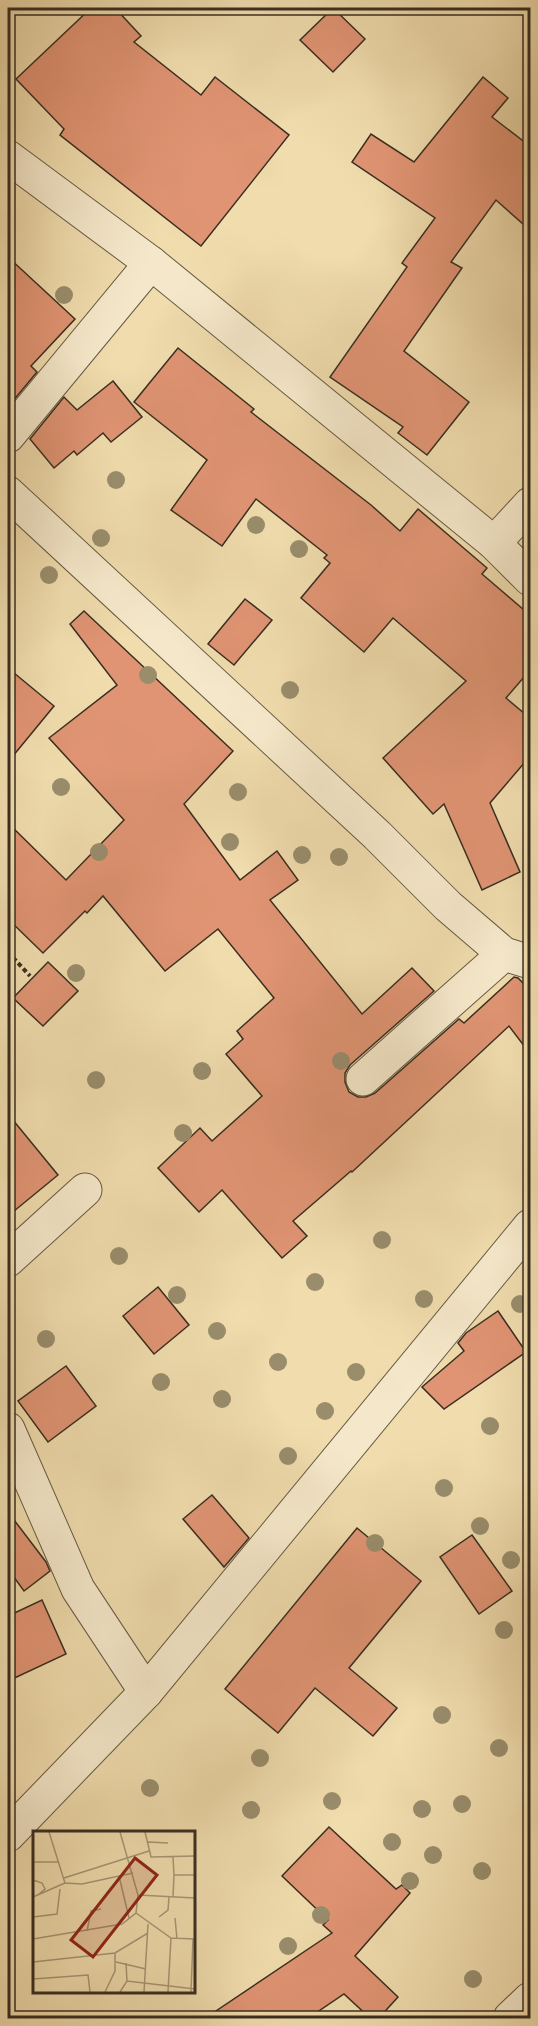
<svg xmlns="http://www.w3.org/2000/svg" width="538" height="2026" viewBox="0 0 538 2026" font-family="Vollkorn,serif">
	<style>
		.building { fill: #e09473; stroke: #382e21; stroke-width: 1.5 }
		.lines { fill: none; stroke-linecap: round; stroke-linejoin: round }
		.street-casing { stroke: #665a44; stroke-width: 35 }
		.path { stroke: #382e21; stroke-width: 4; stroke-dasharray: 4.5 3; stroke-linecap: butt }
		.street { stroke: #f5e8ca; stroke-width: 33 }
		.tree { fill: #998d6c }
		.inset-road { fill: none; stroke: #a69675; stroke-width: 1.5 }
		.view { fill: #8f2418; fill-opacity: 0.15; stroke: #8f2418; stroke-width: 3 }
		.inset-edge { fill: none; stroke: #382e21; stroke-width: 3 }
	</style>
	<rect width="100%" height="100%" fill="#f0dcad"/>
	<filter id="stains"><feTurbulence type="fractalNoise" baseFrequency=".00333" numOctaves="4"/><feColorMatrix values="0 0 0 0 .2 0 0 0 0 .09 0 0 0 0 .02 0 0 0 .5 -.17"/></filter>
	<radialGradient id="worn" r=".72"><stop offset=".6" stop-color="#630" stop-opacity="0"/><stop offset="1" stop-color="#630" stop-opacity=".3"/></radialGradient>
	<!-- building -->
	<g class="building">
		<path d="M91 8H115L141 36 134 42 201 95 215 77 289 135 201 246 60 135 64 129 16 79Z"/>
		<path d="M333 8 365 39 333 72 300 40Z"/>
		<path d="M483 77 508 98 492 117 531 147V231L496 200 451 262 462 268 404 351 469 402 427 455 398 433 403 427 330 377 407 267 402 263 435 218 352 162 371 134 414 162Z"/>
		<path d="M8 257 75 319 31 366 37 372 8 407Z"/>
		<path d="M178 348 254 409 251 412 371 505 400 531 418 509 487 568 482 574 531 616V669L506 698 531 719V755L490 803 520 872 482 890 444 804 433 814 383 758 466 681 393 618 364 652 301 598 330 563 324 558 327 555 256 499 222 546 171 510 207 460 134 402Z"/>
		<path d="M113 381 142 417 111 442 103 433 77 455 74 451 54 468 30 439 64 397 77 410Z"/>
		<path d="M245 599 272 620 234 665 208 644Z"/>
		<path d="M84 611 233 751 184 804 240 880 277 851 298 880 270 900 362 1014 412 968 434 991 350 1065 345 1073V1082L349 1092 358 1097H366L375 1093 459 1019 464 1023 514 977 518 978 531 991V1055L509 1026 352 1172 351 1171 293 1221 307 1236 282 1258 222 1190 199 1212 158 1168 200 1128 212 1141 262 1096 226 1054 243 1039 237 1031 274 998 218 929 165 971 103 896 87 913 85 911 43 953 8 919V823L66 880 124 820 49 738 117 685 70 624Z"/>
		<path d="M8 668 54 706 8 762Z"/>
		<path d="M48 962 78 991 43 1026 13 998Z"/>
		<path d="M8 1114 58 1175 8 1216Z"/>
		<path d="M158 1287 189 1325 154 1354 123 1316Z"/>
		<path d="M498 1311 526 1352 444 1409 422 1387 464 1351 458 1343 466 1333Z"/>
		<path d="M66 1366 96 1406 48 1442 18 1401Z"/>
		<path d="M212 1495 249 1538 224 1567 183 1519Z"/>
		<path d="M8 1512 46 1562 50 1571 24 1591 8 1569Z"/>
		<path d="M357 1528 421 1581 349 1668 397 1708 373 1736 315 1688 278 1733 225 1689Z"/>
		<path d="M472 1535 512 1591 479 1614 440 1557Z"/>
		<path d="M42 1600 66 1654 8 1681V1616Z"/>
		<path d="M329 1827 396 1889 402 1885 410 1893 355 1956 398 1997 378 2019H371L344 1994 307 2019H204L332 1933 323 1925 328 1920 282 1876Z"/>
	</g>
	<g class="lines">
		<!-- street casing -->
		<g class="street-casing">
			<g id="street">
				<path d="M8 157 151 263 494 543 530 579"/>
				<path d="M8 436 151 263"/>
				<path d="M8 493 377 835 448 906 504 954 530 962"/>
				<path d="M494 543 530 504"/>
				<path d="M363 1079 504 954"/>
				<path d="M8 1260 85 1190"/>
				<path d="M8 1429 78 1589 146 1692"/>
				<path d="M8 1835 146 1692 530 1226"/>
				<path d="M510 2018 530 1999"/>
			</g>
		</g>
		<!-- path -->
		<path class="path" d="M8 952 30 976"/>
		<!-- street -->
		<use href="#street" class="street"/>
	</g>
	<!-- trees -->
	<g class="tree">
		<circle cx="64" cy="295" r="9"/>
		<circle cx="116" cy="480" r="9"/>
		<circle cx="256" cy="525" r="9"/>
		<circle cx="101" cy="538" r="9"/>
		<circle cx="299" cy="549" r="9"/>
		<circle cx="49" cy="575" r="9"/>
		<circle cx="148" cy="675" r="9"/>
		<circle cx="290" cy="690" r="9"/>
		<circle cx="61" cy="787" r="9"/>
		<circle cx="238" cy="792" r="9"/>
		<circle cx="230" cy="842" r="9"/>
		<circle cx="99" cy="852" r="9"/>
		<circle cx="302" cy="855" r="9"/>
		<circle cx="339" cy="857" r="9"/>
		<circle cx="76" cy="973" r="9"/>
		<circle cx="341" cy="1061" r="9"/>
		<circle cx="202" cy="1071" r="9"/>
		<circle cx="96" cy="1080" r="9"/>
		<circle cx="183" cy="1133" r="9"/>
		<circle cx="382" cy="1240" r="9"/>
		<circle cx="119" cy="1256" r="9"/>
		<circle cx="315" cy="1282" r="9"/>
		<circle cx="177" cy="1295" r="9"/>
		<circle cx="424" cy="1299" r="9"/>
		<circle cx="520" cy="1304" r="9"/>
		<circle cx="217" cy="1331" r="9"/>
		<circle cx="46" cy="1339" r="9"/>
		<circle cx="278" cy="1362" r="9"/>
		<circle cx="356" cy="1372" r="9"/>
		<circle cx="161" cy="1382" r="9"/>
		<circle cx="222" cy="1399" r="9"/>
		<circle cx="325" cy="1411" r="9"/>
		<circle cx="490" cy="1426" r="9"/>
		<circle cx="288" cy="1456" r="9"/>
		<circle cx="444" cy="1488" r="9"/>
		<circle cx="480" cy="1526" r="9"/>
		<circle cx="375" cy="1543" r="9"/>
		<circle cx="511" cy="1560" r="9"/>
		<circle cx="504" cy="1630" r="9"/>
		<circle cx="442" cy="1715" r="9"/>
		<circle cx="499" cy="1748" r="9"/>
		<circle cx="260" cy="1758" r="9"/>
		<circle cx="150" cy="1788" r="9"/>
		<circle cx="332" cy="1801" r="9"/>
		<circle cx="462" cy="1804" r="9"/>
		<circle cx="422" cy="1809" r="9"/>
		<circle cx="251" cy="1810" r="9"/>
		<circle cx="392" cy="1842" r="9"/>
		<circle cx="433" cy="1855" r="9"/>
		<circle cx="482" cy="1871" r="9"/>
		<circle cx="410" cy="1881" r="9"/>
		<circle cx="321" cy="1915" r="9"/>
		<circle cx="288" cy="1946" r="9"/>
		<circle cx="473" cy="1979" r="9"/>
	</g>
	<!-- overview -->
	<g transform="translate(33 1831)">
		<rect width="162" height="162" fill="#f0dcad"/>
		<path class="inset-road" d="M112 1 118 26 162 25M115 11 135 12M140 26 141 44H162M0 31H26M86 45 96 87M31 47 116 20M0 49 9 52 12 58 6 63M32 52 49 53 100 42M105 64 162 67M0 66 32 52 16 1M140 66 141 44M103 82 138 107 162 108M0 86 24 83 27 58M126 86 135 79 136 66M142 87 144 108M54 100 58 80 68 78M0 108 89 93 103 82 105 64 87 1M0 131 82 122 115 102M83 131 113 138M93 132 94 150M0 148 55 144 57 161M72 161 82 140V122M87 161 94 150 162 158M111 161 115 93M135 161 138 107M158 161 160 108"/>
		<path class="view" d="M102 27 124 44 60 126 38 109Z"/>
		<rect width="162" height="162" class="inset-edge"/>
	</g>
	<!-- margin -->
	<rect width="538" height="2026" fill="none" stroke="#f0dcad" stroke-width="30"/>
	<rect x="9" y="9" width="520" height="2008" fill="none" stroke="#382e21" stroke-width="3"/>
	<rect x="15" y="15" width="508" height="1996" fill="none" stroke="#382e21" stroke-width="1.5"/>
	<rect width="100%" height="100%" filter="url(#stains)"/>
	<rect width="100%" height="100%" fill="url(#worn)"/>
</svg>
